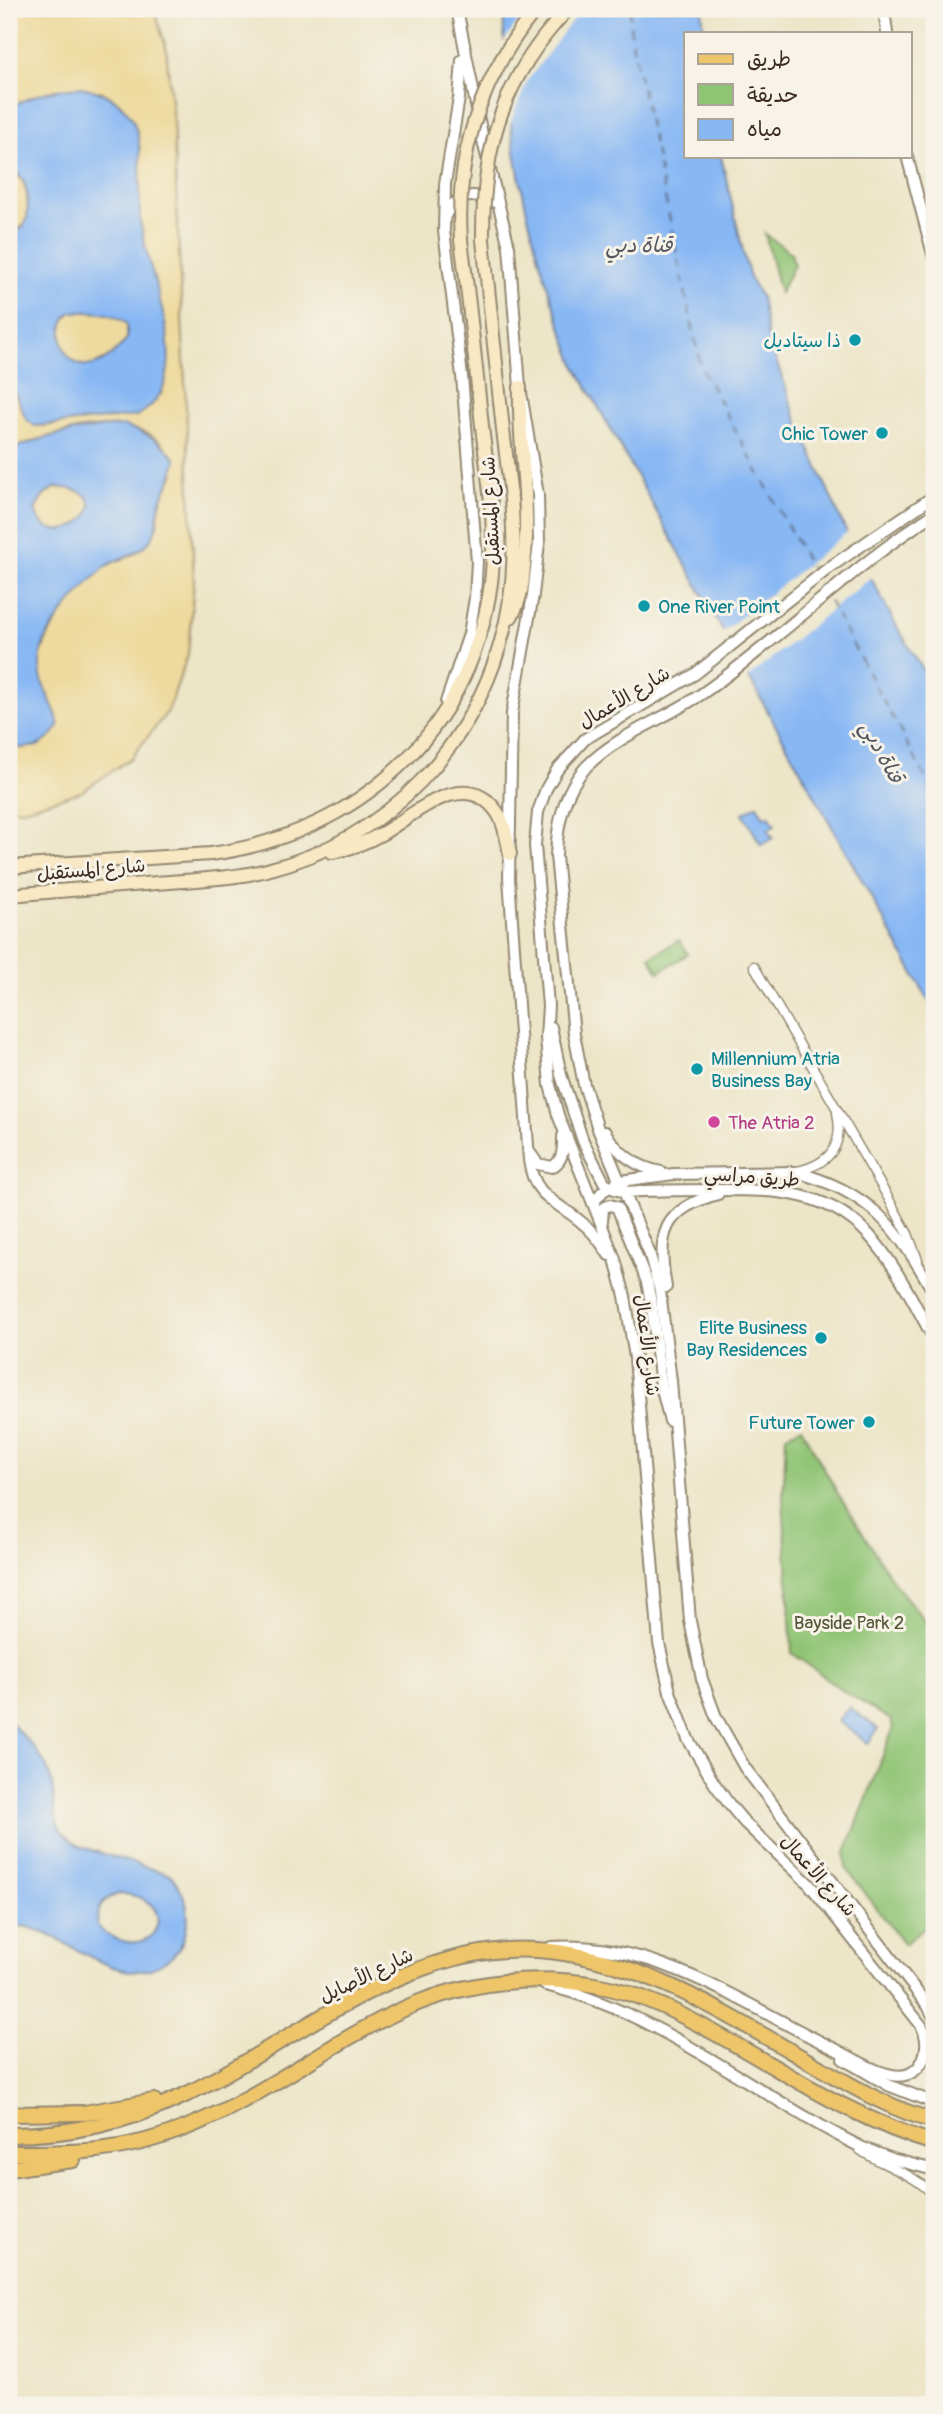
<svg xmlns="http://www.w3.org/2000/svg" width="943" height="2414" viewBox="0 0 943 2414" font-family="Pangolin,'Playpen Sans Arabic',sans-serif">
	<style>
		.green { fill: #90c475; stroke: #66774a; stroke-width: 2 }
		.sand { fill: #eeda9e; stroke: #94825e; stroke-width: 2 }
		.water { fill: #88b8f4; stroke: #627189; stroke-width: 2; fill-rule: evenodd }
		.pier { fill: #ece5c7 }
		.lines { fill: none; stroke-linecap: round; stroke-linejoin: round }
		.ferry { stroke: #52555e; stroke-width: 2; stroke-dasharray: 9 7; stroke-linecap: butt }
		.minor-casing { stroke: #948872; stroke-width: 11 }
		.tertiary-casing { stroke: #948872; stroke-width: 14 }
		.secondary-casing { stroke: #948872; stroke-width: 16 }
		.primary-casing { stroke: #948872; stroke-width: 18 }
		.minor { stroke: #fff; stroke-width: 8 }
		.tertiary { stroke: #fff; stroke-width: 10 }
		.secondary { stroke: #f8e8c3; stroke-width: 12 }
		.primary { stroke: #eec569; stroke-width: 14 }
		.secondary-bridge-casing { stroke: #948872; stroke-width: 16; stroke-linecap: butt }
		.secondary-bridge { stroke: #f8e8c3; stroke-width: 12 }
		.culture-dot { fill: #0f9aa8; stroke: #f7f3e8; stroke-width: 2.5 }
		.hotel-dot { fill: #d1479c; stroke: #f7f3e8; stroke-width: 2.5 }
		.labels { text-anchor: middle; stroke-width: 6; stroke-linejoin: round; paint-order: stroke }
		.culture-label { font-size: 19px; fill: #0d838f; stroke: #f7f3e8; text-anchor: end }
		.street-label { font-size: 19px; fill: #3b2a1e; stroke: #f7f3e8 }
		.hotel-label { font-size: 19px; fill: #b23c85; stroke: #f7f3e8; text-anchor: start }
		.park-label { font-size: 19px; fill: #545838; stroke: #f7f3e8 }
		.water-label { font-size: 21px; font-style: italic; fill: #52555e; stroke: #f7f3e8 }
	</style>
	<rect width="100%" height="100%" fill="#f7f3e8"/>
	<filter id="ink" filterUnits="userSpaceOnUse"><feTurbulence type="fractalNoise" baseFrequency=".0143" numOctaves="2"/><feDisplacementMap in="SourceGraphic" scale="14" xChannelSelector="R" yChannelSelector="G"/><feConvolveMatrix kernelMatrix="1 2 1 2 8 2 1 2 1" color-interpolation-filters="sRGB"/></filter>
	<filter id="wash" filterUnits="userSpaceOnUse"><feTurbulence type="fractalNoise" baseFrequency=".00686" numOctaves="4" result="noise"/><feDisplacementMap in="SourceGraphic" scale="28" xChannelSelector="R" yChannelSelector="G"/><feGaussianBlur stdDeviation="1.57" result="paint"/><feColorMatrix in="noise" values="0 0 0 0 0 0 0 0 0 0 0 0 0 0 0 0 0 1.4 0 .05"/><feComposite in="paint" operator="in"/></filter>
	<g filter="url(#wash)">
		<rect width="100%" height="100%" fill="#ece5c7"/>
		<!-- green -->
		<g class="green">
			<path d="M765 234 791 253 794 265 780 293Z"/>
			<path d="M679 940 688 954 659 972 650 957Z"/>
			<path d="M801 1427 838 1494 895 1584 934 1632V1920L904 1944 846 1868 845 1855 893 1729 891 1720 845 1692 792 1653 783 1498 786 1435Z"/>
		</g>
		<!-- sand -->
		<g class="sand">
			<path d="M9 9H154L166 47 173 121 194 580 188 654 168 711 131 758 81 792 23 809 9 808V748L38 746 57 715C52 704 43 692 40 681 31 643 78 587 107 566 116 560 128 559 136 553 143 548 156 531 158 523 159 514 158 506 162 497 166 489 171 481 174 473 171 464 169 449 162 443 125 410 49 434 9 450V379L20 404 35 426H44L100 419 161 394 168 365 140 219 138 142 132 119 119 102 101 91 16 104 9 108Z"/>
			<path d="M9 170C30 178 28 203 27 222L19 229 9 228Z"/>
			<path d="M71 312C90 311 112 311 127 324V339C75 403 45 334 71 312Z"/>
			<path d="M57 487C137 493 51 564 35 510 40 499 45 492 57 487Z"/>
		</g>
		<!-- water -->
		<g class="water">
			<path d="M504 9H702L704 33H686V156H721L745 260 751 281 761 297 768 338 797 420 845 529 897 627 934 688V1010L576 367C532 254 501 131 504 9Z"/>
			<path d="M82 87C102 92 119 98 131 117 146 142 138 189 140 218 144 272 205 382 136 416L35 426 26 419 9 379V228C11 229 18 230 20 229 32 224 28 189 23 180 20 174 15 172 9 170V108C32 94 56 88 82 87ZM71 312C90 311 113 311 127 324V339C75 403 45 334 71 312Z"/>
			<path d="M124 426C146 433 161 440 176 459 174 475 168 484 162 498 155 514 160 530 148 543 136 556 120 556 107 566 88 581 51 623 43 645 41 651 40 659 40 666 40 689 55 703 59 726 44 748 35 748 9 748V695C22 685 20 671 9 660V450C46 435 83 428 124 426ZM57 487C137 493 51 564 35 510 40 499 45 492 57 487Z"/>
			<path d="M757 805 764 817 769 815 775 825 768 830 773 838 761 845 743 813Z"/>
			<path d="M849 1707 878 1729 868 1743 838 1721Z"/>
			<path d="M9 1721C22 1735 38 1750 47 1768 62 1801 42 1828 82 1847L171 1875C182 1889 190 1906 187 1924 184 1943 179 1953 163 1963 114 1995 63 1924 9 1925V1860C14 1849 12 1837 9 1826ZM118 1894C177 1894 164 1955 119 1940 109 1936 104 1934 97 1925 99 1906 99 1901 118 1894Z"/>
		</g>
		<!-- pier -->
		<g class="pier">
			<path d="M527 9H581L528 80 508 128 502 44Z"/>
			<path d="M849 531 873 576 745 680 720 634Z"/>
		</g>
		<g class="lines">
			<!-- ferry -->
			<g class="ferry">
				<path d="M630 9 631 37 701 367 814 574"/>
				<path d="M819 582 824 593"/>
				<path d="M829 601 934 793"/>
			</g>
		</g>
	</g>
	<g filter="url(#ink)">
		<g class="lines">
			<!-- minor casing -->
			<g class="minor-casing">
				<g id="minor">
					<path d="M754 966 886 1194 908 1234 918 1260"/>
					<path d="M797 1171C829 1164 844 1146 837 1113"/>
					<path d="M860 2150C884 2167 915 2173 934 2196"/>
				</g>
			</g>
			<!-- tertiary casing -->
			<g class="tertiary-casing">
				<g id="tertiary">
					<path d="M457 9 484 145 509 247 520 387 538 495 539 543 533 595 512 713 509 878 529 1160C534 1198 555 1200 580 1221 592 1230 601 1242 609 1255"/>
					<path d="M884 9 887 33"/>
					<path d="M907 156 934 258"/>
					<path d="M445 216C454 197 473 190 491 202"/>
					<path d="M934 514C851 567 783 637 703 693 666 719 618 734 586 767 564 791 557 825 556 856L574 1034 584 1085 598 1129 649 1252 660 1291 671 1381 690 1621 702 1679 716 1717 745 1768 928 2006 934 2017"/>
					<path d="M446 702 469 634 475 598 477 562 462 376 444 231 445 184 459 98 462 60"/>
					<path d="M551 1027 561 1075 583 1141 604 1182 614 1189 625 1192C655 1190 685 1190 716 1190 778 1190 833 1190 876 1243 899 1271 916 1307 934 1339"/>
					<path d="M605 1132C618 1154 636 1167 661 1172"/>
					<path d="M530 1153 538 1164 552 1167C564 1160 563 1149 563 1136"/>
					<path d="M593 1203 603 1191 620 1181 674 1174 795 1172C870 1191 898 1228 934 1293"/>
					<path d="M602 1221 603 1208 610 1205 617 1207 647 1282 652 1308 661 1386 670 1421"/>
					<path d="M666 1287C657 1235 662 1209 718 1194"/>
					<path d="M551 1947C656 1941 739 2002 829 2046 848 2055 871 2071 892 2075 922 2081 934 2047 921 2025L809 1884 745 1823 729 1804 714 1783 688 1739 670 1692 659 1643 635 1358 625 1296 615 1259 558 1115 550 1085 546 1038 548 1006 535 845 538 812 546 789 557 770 585 739 695 674 830 567 934 496"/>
					<path d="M545 1985C663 2013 756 2096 863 2148L892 2159 934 2170"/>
					<path d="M843 2059 888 2085 934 2103"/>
				</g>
			</g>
			<!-- secondary casing -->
			<g class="secondary-casing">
				<g id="secondary">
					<path d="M511 617C521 601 523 583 524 565 531 505 518 446 520 387"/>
					<path d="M332 852C350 849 367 842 383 833 414 815 465 766 497 812 505 823 507 841 510 854"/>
					<path d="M9 867 211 854C357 834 471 733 491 583 497 534 489 484 483 435 476 370 470 305 461 240"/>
					<path d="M9 895C58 891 107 887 157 883 193 880 231 879 267 870 326 855 378 825 421 781 486 713 518 624 513 530 512 497 507 463 503 430 496 367 490 303 483 240"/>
				</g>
			</g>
			<!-- primary casing -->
			<g class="primary-casing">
				<g id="primary">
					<path d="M9 2114 84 2113 154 2101"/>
					<path d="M9 2135C69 2135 128 2122 183 2096 298 2040 414 1935 550 1951 652 1963 733 2019 820 2068 857 2089 893 2110 934 2121"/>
					<path d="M9 2153C74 2153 123 2153 185 2128 264 2097 331 2041 408 2007 465 1982 534 1974 595 1985 642 1993 681 2014 722 2037 790 2075 858 2121 934 2143"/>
					<path d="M9 2169 73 2160"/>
				</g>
			</g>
			<!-- minor -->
			<use href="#minor" class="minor"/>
			<!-- tertiary -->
			<use href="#tertiary" class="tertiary"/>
			<!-- secondary -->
			<use href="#secondary" class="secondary"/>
			<!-- primary -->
			<use href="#primary" class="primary"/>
			<!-- secondary-bridge casing -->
			<g class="secondary-bridge-casing">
				<g id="secondary-bridge">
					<path d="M461 240C455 154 482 76 536 9"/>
					<path d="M483 240C482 147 503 77 568 9"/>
				</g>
			</g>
			<!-- secondary-bridge -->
			<use href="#secondary-bridge" class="secondary-bridge"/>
		</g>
	</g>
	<!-- markers -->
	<g class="culture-dot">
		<circle cx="855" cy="340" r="7"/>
		<circle cx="882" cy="433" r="7"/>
		<circle cx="644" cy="606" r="7"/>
		<circle cx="697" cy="1069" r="7"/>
		<circle cx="821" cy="1338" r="7"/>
		<circle cx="869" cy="1422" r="7"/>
	</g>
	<circle class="hotel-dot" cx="714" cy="1122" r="7"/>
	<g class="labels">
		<!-- culture labels -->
		<g class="culture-label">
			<text x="841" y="347">ذا سيتاديل</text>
			<text x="868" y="440">Chic Tower</text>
			<text x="658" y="613" text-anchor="start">One River Point</text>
			<text x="711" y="1065" text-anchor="start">Millennium Atria<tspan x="711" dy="22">Business Bay</tspan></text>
			<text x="807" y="1334">Elite Business<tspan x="807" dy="22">Bay Residences</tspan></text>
			<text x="855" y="1429">Future Tower</text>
		</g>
		<!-- street labels -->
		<g class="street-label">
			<text transform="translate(490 511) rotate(-93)" y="7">شارع المستقبل</text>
			<text transform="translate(624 697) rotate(-31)" y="7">شارع الأعمال</text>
			<text transform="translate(91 869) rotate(-5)" y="7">شارع المستقبل</text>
			<text transform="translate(752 1176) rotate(4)" y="7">طريق مراسي</text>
			<text transform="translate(648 1345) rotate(83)" y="7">شارع الأعمال</text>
			<text transform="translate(819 1875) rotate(48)" y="7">شارع الأعمال</text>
			<text transform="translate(366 1975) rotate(-26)" y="7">شارع الأصايل</text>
		</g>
		<!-- hotel labels -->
		<g class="hotel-label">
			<text x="728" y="1129">The Atria 2</text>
		</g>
		<!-- park labels -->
		<g class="park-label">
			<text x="849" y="1629">Bayside Park 2</text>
		</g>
		<!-- water labels -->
		<g class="water-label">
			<text x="639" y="252">قناة دبي</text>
			<text transform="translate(882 752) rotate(61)" y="7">قناة دبي</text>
		</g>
	</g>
	<!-- margin -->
	<rect width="943" height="2414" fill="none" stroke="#f7f3e8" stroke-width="35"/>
	<!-- legend -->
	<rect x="684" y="32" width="228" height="126" fill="#f7f3e8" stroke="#aca397" stroke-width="2"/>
	<rect x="698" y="54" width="35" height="10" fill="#eec569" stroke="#aca397" stroke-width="2"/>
	<text x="747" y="66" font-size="21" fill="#3b2a1e">طريق</text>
	<rect x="698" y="84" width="35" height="21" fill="#90c475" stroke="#aca397" stroke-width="2"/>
	<text x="747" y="102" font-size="21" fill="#3b2a1e">حديقة</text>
	<rect x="698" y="119" width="35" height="21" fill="#88b8f4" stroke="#aca397" stroke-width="2"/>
	<text x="747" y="136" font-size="21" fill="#3b2a1e">مياه</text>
</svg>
